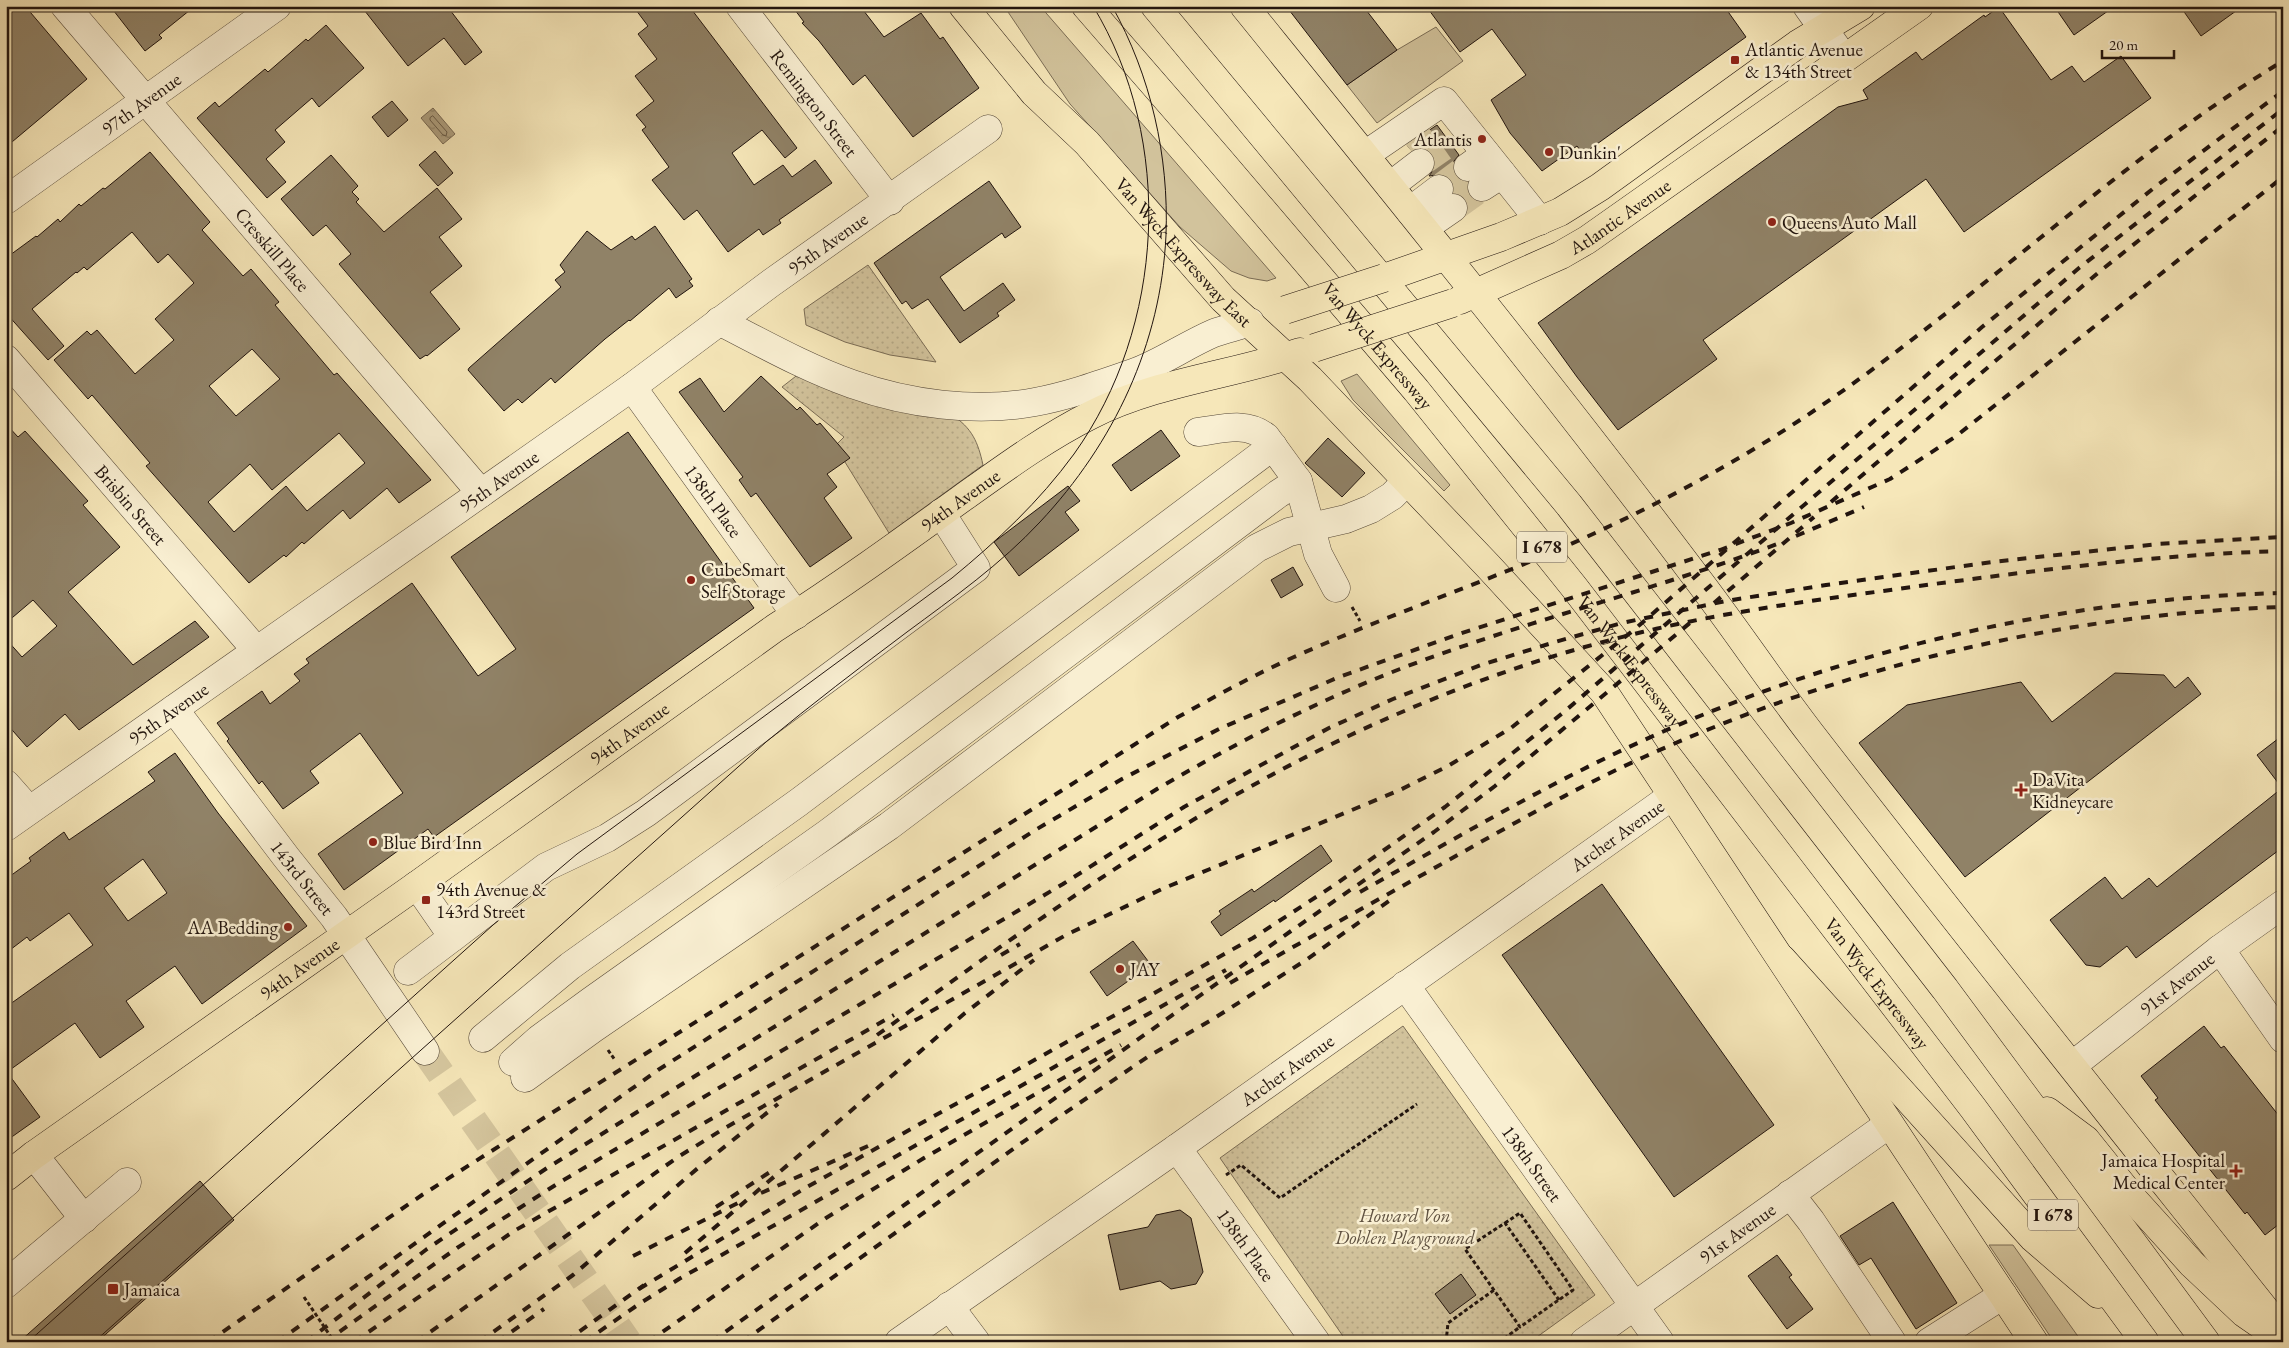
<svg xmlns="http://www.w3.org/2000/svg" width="2289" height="1348" viewBox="0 0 2289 1348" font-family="'EB Garamond',serif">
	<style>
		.green { fill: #d2c39c; stroke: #7a6c55 }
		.park { fill: url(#park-dots); stroke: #7a6c55 }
		.water { fill: url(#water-ripples); stroke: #766752 }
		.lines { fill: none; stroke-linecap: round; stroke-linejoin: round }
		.shore { stroke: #685a46; stroke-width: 1 }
		.building { fill: #908267; stroke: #21140e; fill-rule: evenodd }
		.minor-tunnel { stroke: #d6c79f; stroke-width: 28; stroke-dasharray: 28 14; stroke-linecap: butt }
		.minor-casing { stroke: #564939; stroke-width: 29 }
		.major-casing { stroke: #21140e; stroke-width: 29 }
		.highway-casing { stroke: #21140e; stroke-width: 29 }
		.path { stroke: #21140e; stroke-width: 3; stroke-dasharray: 4 2.5; stroke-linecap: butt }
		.minor { stroke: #f9efd2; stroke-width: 28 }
		.major { stroke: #f6e7b9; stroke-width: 28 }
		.highway { stroke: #f6e7b9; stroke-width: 28 }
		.tram { stroke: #21140e; stroke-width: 1 }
		.rail { stroke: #21140e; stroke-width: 4; stroke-dasharray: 9 9; stroke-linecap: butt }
		.major-bridge-casing { stroke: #21140e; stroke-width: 29; stroke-linecap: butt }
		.path-bridge { stroke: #21140e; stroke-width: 3; stroke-dasharray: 4 2.5; stroke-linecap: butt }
		.major-bridge { stroke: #f6e7b9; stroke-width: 28 }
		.poi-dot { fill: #8f2418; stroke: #f9efd2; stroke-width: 2 }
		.labels { text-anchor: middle; stroke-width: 5; stroke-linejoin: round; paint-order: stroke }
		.shield { fill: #f9efd2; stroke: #625649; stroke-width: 1 }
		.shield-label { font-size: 18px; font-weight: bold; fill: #21140e }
		.poi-label { font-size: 19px; fill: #21140e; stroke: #f9efd2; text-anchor: start }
		.street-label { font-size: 19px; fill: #21140e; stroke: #f9efd2 }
		.park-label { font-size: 19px; font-style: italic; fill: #5f5140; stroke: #f9efd2 }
	</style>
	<defs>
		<pattern id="park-dots" width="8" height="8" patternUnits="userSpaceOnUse" patternTransform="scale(1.25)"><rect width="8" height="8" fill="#d2c39c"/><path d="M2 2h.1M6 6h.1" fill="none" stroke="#b4a785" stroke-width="1.8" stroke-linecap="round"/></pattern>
		<pattern id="water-ripples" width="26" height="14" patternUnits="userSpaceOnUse" patternTransform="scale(1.25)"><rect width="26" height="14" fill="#ae9f7f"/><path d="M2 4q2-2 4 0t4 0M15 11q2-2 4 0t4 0" fill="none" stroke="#8d8066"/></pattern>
	</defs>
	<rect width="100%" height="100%" fill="#f6e7b9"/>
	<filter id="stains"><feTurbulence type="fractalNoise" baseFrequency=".004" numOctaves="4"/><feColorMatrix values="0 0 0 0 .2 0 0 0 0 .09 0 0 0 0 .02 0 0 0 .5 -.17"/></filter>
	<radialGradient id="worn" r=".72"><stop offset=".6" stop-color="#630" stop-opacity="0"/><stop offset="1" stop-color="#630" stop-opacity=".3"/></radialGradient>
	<!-- green -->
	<g class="green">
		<path d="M1004 6H1040L1276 278 1267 281 1249 278 1231 271 1180 227 1070 104Z"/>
		<path d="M1436 27 1463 61 1377 123 1347 85 1397 50Z"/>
		<path d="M1357 374 1450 485 1444 491 1353 400 1341 381Z"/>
		<path d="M1989 1245H2013L2082 1342H2054Z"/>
	</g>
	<!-- park -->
	<g class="park">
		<path d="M868 265 936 362 890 355 845 342 806 325 804 309Z"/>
		<path d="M800 373 952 415C972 428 978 442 983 465L889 533 835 446 844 437 782 387Z"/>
		<path d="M1403 1026 1595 1295 1530 1342H1347L1220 1158Z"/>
	</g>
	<!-- water -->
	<path class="water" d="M433 108 455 134 443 144 421 118Z"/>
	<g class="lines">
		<!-- shore -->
		<path class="shore" d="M433 116 447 132 446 136 443 135 430 120V118Z"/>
	</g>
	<!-- building -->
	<g class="building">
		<path d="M6 6H25L87 79 6 147Z"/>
		<path d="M110 6H195L159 35 162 38 145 51Z"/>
		<path d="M361 6H447L482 52 465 65 444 38 408 66Z"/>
		<path d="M633 6H689L797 148 785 158 762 130 732 153 754 185 783 165 792 177 815 160 832 183 779 220 781 223 763 235 759 229 728 252 697 210 684 220 652 180 669 167 642 130 646 127 636 115 654 101 635 76 657 59 638 34 648 26Z"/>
		<path d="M792 6H860L884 37 921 13 940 39 943 37 979 88 913 137 865 75 853 85 819 41 802 23 804 22Z"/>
		<path d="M1286 6H1363L1397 50 1347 85Z"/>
		<path d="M1426 6H1724L1746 37 1583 154 1577 146 1542 171 1510 133 1491 100 1526 75 1492 29 1460 52Z"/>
		<path d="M2054 6H2115L2074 35Z"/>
		<path d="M2180 6H2243L2201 36Z"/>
		<path d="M1999 7 2051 80 2072 66 2084 82 2121 56 2151 98 1964 232 1926 179 1703 340 1717 359 1618 430 1577 377 1538 323 1838 107 1868 99 1863 90 1916 52 1922 60 1984 15 1985 17Z"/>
		<path d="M326 25 364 68 319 107 312 98 275 130 285 142 266 159 286 182 267 198 197 118 215 102 219 107 265 69 268 72 306 39 308 41Z"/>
		<path d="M392 101 408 120 388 137 372 117Z"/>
		<path d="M1437 125 1459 155 1454 161 1453 169 1456 176 1461 181 1468 182 1469 195 1476 201 1468 207 1466 199 1460 194 1454 193V187L1451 179 1445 174 1429 176 1434 169 1435 161 1432 153 1426 148H1418L1411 150 1407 145Z"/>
		<path d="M435 151 453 173 438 186 419 165Z"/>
		<path d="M150 152 210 222 202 230 243 276 251 269 279 302 275 305 334 375 337 373 431 480 399 503 387 488 350 519 343 510 304 544 302 542 286 557 284 555 249 583 146 466 150 463 92 395 88 399 54 360 87 331 91 335 97 330 135 374 174 340 155 319 194 283 168 254 158 263 132 232 87 270 84 267 77 273 76 272 32 309 64 346 48 360 6 313V258L36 236 37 237 58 219 60 222 79 204 81 206 103 188 105 189ZM252 349 280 379 236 416 209 386ZM339 433 365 463 307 511 286 486 234 532 208 502 250 464 272 490Z"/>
		<path d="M331 155 358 186 352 192 359 199 356 202 384 232 437 188 462 219 439 237 462 266 430 292 460 329 427 356 426 355 420 359 339 264 351 254 326 225 313 236 281 199Z"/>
		<path d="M989 181 1021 227 1005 238 1002 233 940 277 964 311 1003 283 1015 300 997 313 999 316 960 343 928 299 912 309 906 301 902 304 874 263Z"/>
		<path d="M655 226 692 279 689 281 693 286 676 298 669 288 630 321 629 320 605 339 555 383 551 378 522 403 518 399 504 411 468 370 469 368 561 287 555 280 565 272 560 265 587 231 611 250 632 236 635 240Z"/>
		<path d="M761 376 797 410 800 407 817 425 820 423 850 458 827 474 837 487 824 498 852 538 810 567 756 493 751 497 739 480 743 477 679 392 700 378 724 412Z"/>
		<path d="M6 424 18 437 25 431 88 501 83 505 120 547 68 592 133 665 195 621 209 637 79 730 65 714 27 747 6 723V639L22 657 57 626 33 600 6 623Z"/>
		<path d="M1161 430 1180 456 1131 491 1112 465Z"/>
		<path d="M628 432 754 608 434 837 428 829 344 890 318 854 403 793 360 733 310 771 319 783 283 809 262 781 259 784 227 741 229 739 217 723 262 691 270 704 300 681 294 674 309 663 306 659 412 583 478 676 516 649 451 557Z"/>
		<path d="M1328 438 1365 473 1342 497 1305 463Z"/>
		<path d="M1068 486 1080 501 1065 512 1079 530 1019 576 994 542Z"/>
		<path d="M1293 567 1303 585 1281 598 1271 580Z"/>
		<path d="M2115 673 2164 675 2175 688 2188 677 2201 694 1965 877 1859 743 1907 705 2021 682 2052 722Z"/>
		<path d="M2283 735V847L2136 958 2127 946 2100 967 2086 965 2050 920 2105 877 2122 899 2149 878 2157 887 2266 801 2282 788 2257 755Z"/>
		<path d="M175 753 218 813 307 926 202 1004 175 966 126 1001 144 1027 100 1058 75 1023 7 1072 40 1117 6 1141V1007L93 945 69 913 30 941 27 937 6 953V879L31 861 29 858 64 832 69 840 155 781 148 772ZM143 859 167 893 128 921 104 888Z"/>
		<path d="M1321 845 1332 861 1275 902 1274 900 1221 936 1211 922 1221 914 1219 911 1252 889 1254 892Z"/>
		<path d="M1602 884 1774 1125 1674 1197 1502 955Z"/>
		<path d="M1133 941 1151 965 1107 996 1090 972Z"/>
		<path d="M2204 1026 2221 1048 2224 1046 2283 1121V1221L2265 1235 2247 1212 2245 1214 2155 1100 2158 1098 2141 1076Z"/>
		<path d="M200 1181 234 1220 97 1342H19Z"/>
		<path d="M1893 1202 1957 1303 1916 1329 1871 1258 1859 1265 1840 1236Z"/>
		<path d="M1180 1210 1191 1218 1203 1272 1196 1284 1171 1289 1160 1281 1120 1290 1108 1235 1148 1227 1156 1215Z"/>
		<path d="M1777 1255 1792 1275 1789 1277 1813 1309 1787 1329 1748 1276Z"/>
		<path d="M1461 1274 1476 1295 1450 1314 1435 1294Z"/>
	</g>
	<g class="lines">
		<!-- minor-tunnel -->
		<g class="minor-tunnel">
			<path d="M1408 147 1437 125"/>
			<path d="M1420 163 1450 142"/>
			<path d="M1439 189 1468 167"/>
			<path d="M1453 208 1482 187"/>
			<path d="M425 1051 628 1342"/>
		</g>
		<!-- minor casing -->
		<g class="minor-casing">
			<g id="minor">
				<path id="s1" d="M65 6 481 493"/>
				<path id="s2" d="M740 6 890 201"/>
				<path d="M1807 6 1844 58"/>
				<path d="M1365 155 1444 101 1540 221"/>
				<path d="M1468 167 1486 154"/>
				<path d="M1390 186 1420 163"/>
				<path d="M1482 187 1502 174"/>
				<path id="s3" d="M6 200 277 6"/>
				<path d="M1410 211 1439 189"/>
				<path d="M1424 228 1453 208"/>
				<path d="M719 321C762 343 806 368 852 384 908 404 976 413 1035 402 1068 396 1101 384 1133 373 1161 363 1186 345 1214 333 1226 329 1238 326 1250 322"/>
				<path id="s4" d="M6 359 256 650"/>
				<path id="s5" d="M632 387 796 615"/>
				<path d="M1198 432C1222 429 1246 421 1266 437L1298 481 1318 554 1336 588"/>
				<path id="s6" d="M174 709 286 857 334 917 425 1051"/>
				<path d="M6 784 29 810"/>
				<path id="s7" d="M6 827 632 387 771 283 988 129"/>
				<path d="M417 885 453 937 546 867 607 838 646 813 976 568 941 513"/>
				<path d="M2220 949 2283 1039"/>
				<path d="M408 971 453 937"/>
				<path id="s8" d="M1405 985 1660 1342"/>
				<path d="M483 1038 570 966 799 802 1273 446"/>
				<path d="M513 1062 539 1039 591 1001 828 833 1278 494 1298 481"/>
				<path id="s9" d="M2073 1065 2220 949 2283 904"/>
				<path d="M525 1078 594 1028 889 826 1257 548 1289 532 1346 519 1371 509 1392 496 1407 481"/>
				<path id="s10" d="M1177 1148 1316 1342"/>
				<path d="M34 1155 84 1219"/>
				<path d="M1790 1194 1811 1221 1892 1342"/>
				<path d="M6 1284 127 1182"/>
				<path d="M949 1306 976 1342"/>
				<path id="s11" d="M899 1342 1177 1148 1672 796"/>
				<path id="s12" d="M1584 1342 1889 1124"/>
				<path d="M1929 1342 2003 1295"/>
			</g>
		</g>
		<!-- major casing -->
		<g class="major-casing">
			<g id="major">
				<path id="s13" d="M963 6 1034 93 1087 143 1223 299 1310 379 1488 566 1604 692 2034 1342"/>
				<path d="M1244 6C1397 195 1550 383 1696 577 1735 628 1771 682 1811 734 1966 935 2125 1133 2283 1332"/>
				<path d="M1384 278 1501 237 1560 212 1600 187 1798 44 1861 6"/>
				<path id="s14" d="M1460 300 1561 255 1587 240 1919 6"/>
				<path id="s15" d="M6 1177 34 1155 417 885 775 628C839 587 900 543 961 499 1003 469 1045 438 1091 415 1156 382 1232 375 1300 352"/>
			</g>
		</g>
		<!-- highway casing -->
		<g class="highway-casing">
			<g id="highway">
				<path id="s16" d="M1086 6 1218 158 1416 390 1574 587 1973 1108 2145 1342"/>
				<path d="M1155 6 1569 505 1945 989 2206 1342"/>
				<path d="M1782 959 2033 1238 2098 1294"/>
				<path d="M2047 1111 2086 1140 2135 1201 2192 1264 2244 1313 2283 1340"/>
			</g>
		</g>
		<!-- path -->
		<g class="path">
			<path d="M1352 607 1360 621"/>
			<path d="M608 1050 615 1060"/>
			<path d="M1226 1175 1241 1165 1280 1198 1417 1104"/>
			<path d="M1505 1223 1520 1213 1573 1290 1520 1327 1465 1249 1505 1223 1559 1300"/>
			<path d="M333 1340 334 1342"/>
			<path d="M1446 1342 1448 1323 1494 1290"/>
			<path d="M1499 1342 1520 1327"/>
		</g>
		<!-- minor -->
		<use href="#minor" class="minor"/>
		<!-- major -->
		<use href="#major" class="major"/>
		<!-- highway -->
		<use href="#highway" class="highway"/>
		<!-- tram -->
		<g class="tram">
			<path d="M28 1342 493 925 577 854 952 578C997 541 1039 502 1074 454 1165 327 1175 141 1093 6"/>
			<path d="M94 1342 766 742C812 704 859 668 907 632 953 598 1001 564 1040 522 1114 443 1161 344 1166 235 1169 156 1151 76 1112 6"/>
		</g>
		<!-- rail -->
		<g class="rail">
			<path d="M1831 502 2099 272 2283 126"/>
			<path d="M1796 536 1864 507"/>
			<path d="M1714 603 1814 517"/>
			<path d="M1360 892C1453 840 1545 785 1642 741 1842 650 2063 598 2283 593"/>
			<path d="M1001 955 1020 944"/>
			<path d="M1230 983C1299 943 1369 905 1438 866 1506 828 1573 789 1644 757 1845 666 2062 614 2283 607"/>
			<path d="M877 1035C1044 915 1211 793 1402 712 1490 674 1583 644 1678 624 1762 606 1848 596 1934 584 2049 569 2166 554 2283 551"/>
			<path d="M761 1193 868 1146"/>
			<path d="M716 1207 773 1170"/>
			<path d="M685 1253 965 1013 1034 960"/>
			<path d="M633 1256 738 1203"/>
			<path d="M639 1289 807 1187 1253 938 1336 884 1445 807 1564 712 2079 268 2283 109"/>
			<path d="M208 1342 422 1195 1178 717C1216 696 1254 675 1294 657 1372 622 1454 593 1534 560 1610 528 1684 491 1754 449 1942 336 2095 175 2283 61"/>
			<path d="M277 1342 658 1070 1037 829 1122 779 1219 729 1339 677 1459 634 1720 550 1791 523 1890 479 1955 437 2283 177"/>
			<path d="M306 1342 427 1249 547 1168 1157 789C1236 743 1315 702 1400 669 1525 621 1655 590 1780 543"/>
			<path d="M325 1342 457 1248 557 1184 1063 884 1184 807 1329 728 1393 699 1481 665 1555 642 1622 623 1726 601 1826 585 1992 562 2158 544 2283 537"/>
			<path d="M354 1342 514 1231 894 1015"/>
			<path d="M416 1342 678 1157 725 1128 1066 935 1162 889 1400 790 1448 766 1511 728 1635 629 1982 327 2155 187 2283 91"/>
			<path d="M479 1342 573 1275 698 1168 778 1104"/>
			<path d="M497 1342 544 1309"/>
			<path d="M565 1342 644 1285"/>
			<path d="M584 1342 642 1302 679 1279 1226 970"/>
			<path d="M648 1342 826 1218 924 1158 1121 1045"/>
			<path d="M711 1342 1291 931 1434 832 1495 786 1691 622"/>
			<path d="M742 1342 1047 1125 1149 1056 1213 1019 1306 960 1396 896"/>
		</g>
		<!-- major-bridge casing -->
		<g class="major-bridge-casing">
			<g id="major-bridge">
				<path d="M1285 310 1384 278"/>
				<path d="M1314 348 1453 303"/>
			</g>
		</g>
		<!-- path-bridge -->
		<path class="path-bridge" d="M304 1297 333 1340"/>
		<!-- major-bridge -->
		<use href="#major-bridge" class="major-bridge"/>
	</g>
	<!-- markers -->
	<g class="poi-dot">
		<rect x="1730" y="55" width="10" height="10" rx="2.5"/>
		<circle cx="1482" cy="139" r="5"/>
		<circle cx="1549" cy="152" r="5"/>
		<circle cx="1772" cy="222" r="5"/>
		<circle cx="691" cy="580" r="5"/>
		<path d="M2018.5 782.5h5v5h5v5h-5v5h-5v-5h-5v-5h5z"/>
		<circle cx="373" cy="842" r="5"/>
		<rect x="421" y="895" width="10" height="10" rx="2.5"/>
		<circle cx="288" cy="927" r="5"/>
		<circle cx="1120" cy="969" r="5"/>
		<path d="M2233.5 1163.5h5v5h5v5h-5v5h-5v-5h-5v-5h5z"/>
		<rect x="107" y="1283" width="12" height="12" rx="2.5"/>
	</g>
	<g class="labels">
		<!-- shield labels -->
		<g class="shield">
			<rect x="1517" y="531.5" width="50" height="31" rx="4"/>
			<rect x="2028" y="1199.5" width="50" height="31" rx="4"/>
		</g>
		<g class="shield-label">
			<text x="1542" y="553">I 678</text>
			<text x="2053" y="1221">I 678</text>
		</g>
		<!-- poi labels -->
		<g class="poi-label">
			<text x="1745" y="56">Atlantic Avenue<tspan x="1745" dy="22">&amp; 134th Street</tspan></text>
			<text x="1472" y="146" text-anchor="end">Atlantis</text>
			<text x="1559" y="159">Dunkin'</text>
			<text x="1782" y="229">Queens Auto Mall</text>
			<text x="701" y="576">CubeSmart<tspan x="701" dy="22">Self Storage</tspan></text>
			<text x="2032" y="786">DaVita<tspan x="2032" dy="22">Kidneycare</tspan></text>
			<text x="383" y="849">Blue Bird Inn</text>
			<text x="436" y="896">94th Avenue &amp;<tspan x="436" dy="22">143rd Street</tspan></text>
			<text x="278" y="934" text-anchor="end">AA Bedding</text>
			<text x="1130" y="976">JAY</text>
			<text x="2225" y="1167" text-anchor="end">Jamaica Hospital<tspan x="2225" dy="22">Medical Center</tspan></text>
			<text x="124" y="1296">Jamaica</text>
		</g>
		<!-- street labels -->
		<g class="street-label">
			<text dy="7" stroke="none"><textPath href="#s3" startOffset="166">97th Avenue</textPath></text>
			<text dy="7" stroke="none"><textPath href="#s2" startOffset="122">Remington Street</textPath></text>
			<text dy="7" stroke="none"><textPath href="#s14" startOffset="181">Atlantic Avenue</textPath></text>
			<text dy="7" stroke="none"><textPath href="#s7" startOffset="1008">95th Avenue</textPath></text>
			<text dy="7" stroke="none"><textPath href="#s1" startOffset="320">Cresskill Place</textPath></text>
			<text dy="7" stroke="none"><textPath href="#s13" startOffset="331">Van Wyck Expressway East</textPath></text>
			<text dy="7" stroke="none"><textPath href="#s16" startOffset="448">Van Wyck Expressway</textPath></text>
			<text dy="7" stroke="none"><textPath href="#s7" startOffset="602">95th Avenue</textPath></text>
			<text dy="7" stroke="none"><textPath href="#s15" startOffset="1170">94th Avenue</textPath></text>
			<text dy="7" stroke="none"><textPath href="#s5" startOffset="140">138th Place</textPath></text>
			<text dy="7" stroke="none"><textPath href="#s4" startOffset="192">Brisbin Street</textPath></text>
			<text dy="7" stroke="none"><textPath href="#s16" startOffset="852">Van Wyck Expressway</textPath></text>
			<text dy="7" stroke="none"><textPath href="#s7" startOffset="198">95th Avenue</textPath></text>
			<text dy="7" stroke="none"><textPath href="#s15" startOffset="765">94th Avenue</textPath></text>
			<text dy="7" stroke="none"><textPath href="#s11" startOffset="879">Archer Avenue</textPath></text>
			<text dy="7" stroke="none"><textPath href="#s6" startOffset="212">143rd Street</textPath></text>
			<text dy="7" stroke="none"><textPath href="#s15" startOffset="360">94th Avenue</textPath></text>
			<text dy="7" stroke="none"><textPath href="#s16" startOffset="1258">Van Wyck Expressway</textPath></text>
			<text dy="7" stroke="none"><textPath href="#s9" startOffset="132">91st Avenue</textPath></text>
			<text dy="7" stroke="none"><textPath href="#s11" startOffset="474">Archer Avenue</textPath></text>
			<text dy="7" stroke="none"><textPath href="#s8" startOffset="219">138th Street</textPath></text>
			<text dy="7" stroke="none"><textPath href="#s12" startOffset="188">91st Avenue</textPath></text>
			<text dy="7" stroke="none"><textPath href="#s10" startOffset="119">138th Place</textPath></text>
		</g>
		<!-- park labels -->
		<g class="park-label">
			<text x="1405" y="1222">Howard Von<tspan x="1405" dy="22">Dohlen Playground</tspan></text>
		</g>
	</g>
	<!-- margin -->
	<rect width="2289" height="1348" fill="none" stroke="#f6e7b9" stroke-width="25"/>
	<rect x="8" y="8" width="2274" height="1333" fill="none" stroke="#21140e" stroke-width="2.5"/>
	<rect x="12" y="12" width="2264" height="1323" fill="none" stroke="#21140e"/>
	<!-- scale -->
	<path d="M2102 50v8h72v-8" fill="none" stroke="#21140e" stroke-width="2.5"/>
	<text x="2109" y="50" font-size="15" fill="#21140e" stroke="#f9efd2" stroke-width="4" paint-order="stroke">20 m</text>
	<rect width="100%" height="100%" filter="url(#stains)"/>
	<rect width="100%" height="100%" fill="url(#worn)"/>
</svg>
